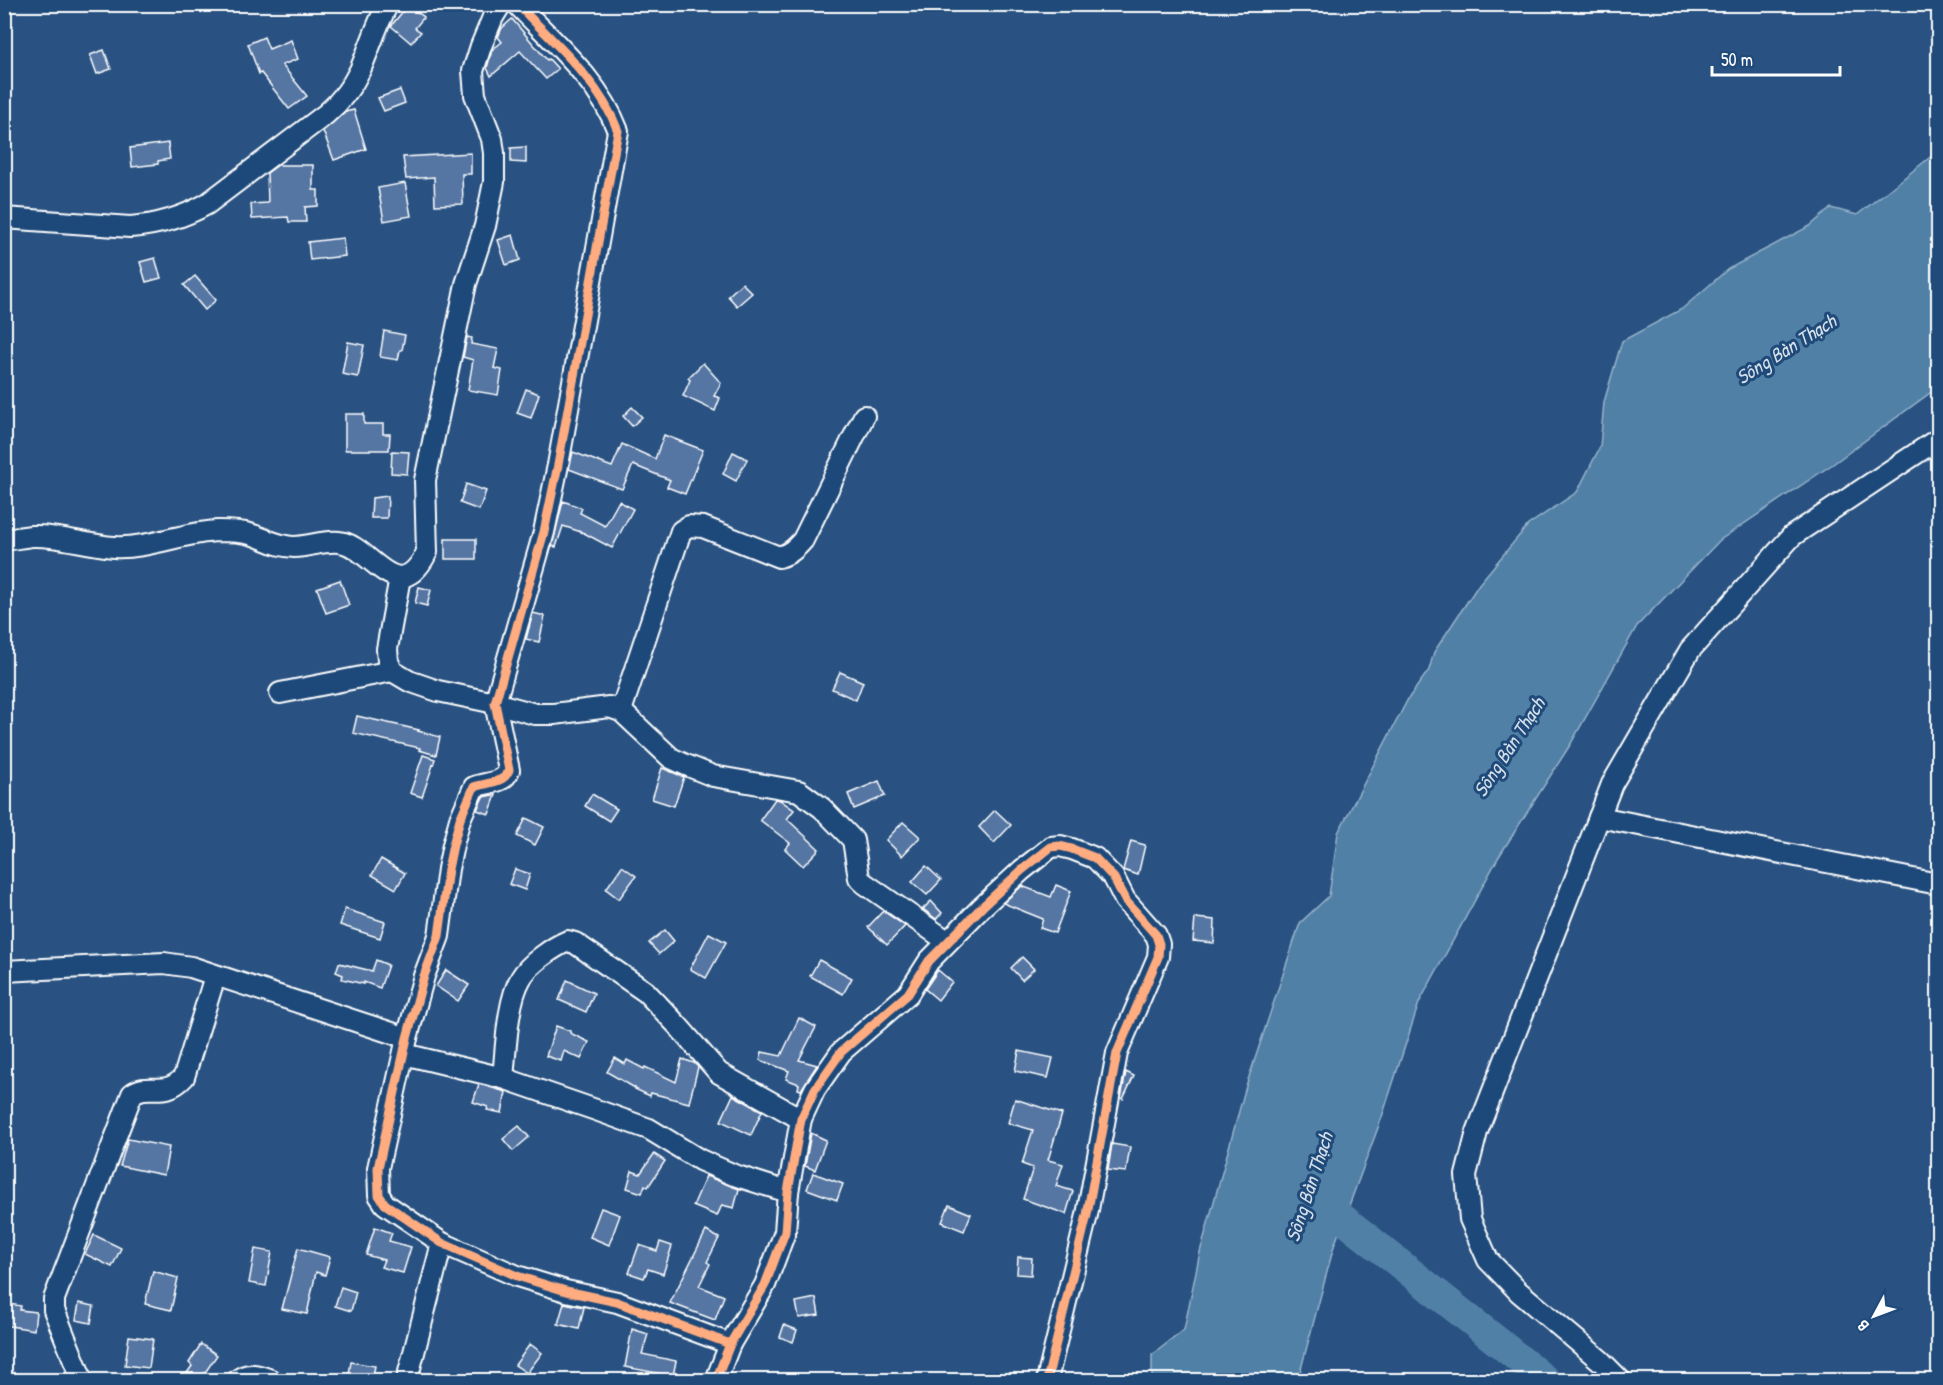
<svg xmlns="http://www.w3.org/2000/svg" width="1943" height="1385" viewBox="0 0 1943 1385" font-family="'Patrick Hand',sans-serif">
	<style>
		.water { fill: #5180a7; stroke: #97b3ca; stroke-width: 1.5 }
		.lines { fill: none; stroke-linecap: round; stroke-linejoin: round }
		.river { stroke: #5180a7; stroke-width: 30 }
		.building { fill: #5475a3; stroke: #fff; stroke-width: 1.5 }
		.minor-casing { stroke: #fff; stroke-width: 24 }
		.minor { stroke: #1f4a7a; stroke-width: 20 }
		.cycleway-casing { stroke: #1f4a7a; stroke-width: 13 }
		.cycleway { stroke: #ffac80; stroke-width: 9 }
		.labels { text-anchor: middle; stroke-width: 6; stroke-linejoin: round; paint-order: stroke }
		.water-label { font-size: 20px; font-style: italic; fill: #d4dfe9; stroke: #1f4a7a }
	</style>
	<rect width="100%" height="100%" fill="#295282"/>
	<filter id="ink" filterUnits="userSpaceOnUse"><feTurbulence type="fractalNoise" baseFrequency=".0167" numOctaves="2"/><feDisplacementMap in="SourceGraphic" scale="12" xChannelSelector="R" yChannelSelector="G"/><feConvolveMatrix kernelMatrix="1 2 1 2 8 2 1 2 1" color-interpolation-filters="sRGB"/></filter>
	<g filter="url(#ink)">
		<!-- water -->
		<path class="water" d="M1938 151V387L1833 464 1720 540 1637 626 1570 745 1498 858 1419 1003 1382 1117 1334 1246 1298 1380H1152V1355L1184 1330 1200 1252 1246 1086 1300 923 1329 896 1338 833 1408 699 1429 670 1434 652 1479 584 1528 525 1577 492 1600 447 1604 402 1622 341 1682 309 1728 269 1810 226 1831 208 1857 215Z"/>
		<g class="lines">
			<!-- river -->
			<path class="river" d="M1313 1195 1502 1345 1545 1380"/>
		</g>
		<!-- building -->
		<g class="building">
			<path d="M408 5 424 17 415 28 421 32 411 43 391 26Z"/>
			<path d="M512 19 547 60 549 59 558 69 546 79 520 51 491 76 487 68 492 50 502 42 498 37 502 28Z"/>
			<path d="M264 37 269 49 291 40 298 59 282 65 307 96 289 109 261 73 259 74 248 44Z"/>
			<path d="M104 50 111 69 97 74 90 55Z"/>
			<path d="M400 90 405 103 384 111 378 98Z"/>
			<path d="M354 110 366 149 334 160 323 131 345 112Z"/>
			<path d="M168 143 170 159 158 161V164L132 167 130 148Z"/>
			<path d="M526 147V163L511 162V148Z"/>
			<path d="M471 153V174H462L463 204 435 205 434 177 406 179 403 157Z"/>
			<path d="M278 165H313V190H318V206L305 207 306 222H289L288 217 252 219 251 204 268 203 267 173Z"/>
			<path d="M405 183 411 216 384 221 378 188Z"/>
			<path d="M513 235 520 260 506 265 498 240Z"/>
			<path d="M343 238 345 256 310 260 308 242Z"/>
			<path d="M155 258 161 278 146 282 140 262Z"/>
			<path d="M195 276 216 300 205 310 184 285Z"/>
			<path d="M742 283 752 293 737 306 728 296Z"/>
			<path d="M384 331 405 335 402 350H400L398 360 380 357Z"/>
			<path d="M467 337 472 338 471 344 498 349 494 368 502 370 498 395 468 390 473 360 463 357Z"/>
			<path d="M348 342 364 345 358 377 342 374Z"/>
			<path d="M703 363 721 383 714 396 720 398 715 411 683 396 690 380 688 378Z"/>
			<path d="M526 389 539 394 531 418 517 413Z"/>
			<path d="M632 407 642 417 632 426 623 416Z"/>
			<path d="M345 414H364V424H383V434H390L389 450H345Z"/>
			<path d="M664 435 703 450 685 494 667 487 670 480 633 465 622 489 569 469 573 452 612 467 622 444 655 459Z"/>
			<path d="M392 451 409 452 407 474 391 473Z"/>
			<path d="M733 452 747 459 736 481 723 474Z"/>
			<path d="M466 484 486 491 479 510 460 503Z"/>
			<path d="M388 496 387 518H371L372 498Z"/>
			<path d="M563 501 582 508 580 513 605 526 619 501 633 509 612 548 584 533 563 526 556 547 552 546Z"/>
			<rect x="445" y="539" width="31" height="20"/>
			<path d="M340 580 349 605 326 613 317 588Z"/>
			<path d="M419 587 431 590 427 606 415 603Z"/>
			<path d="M533 613 545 616 539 642 526 639Z"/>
			<path d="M840 672 863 682 856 700 832 689Z"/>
			<path d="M357 716 419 730 418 731 440 737 436 755 419 750 420 748 353 733Z"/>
			<path d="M423 755 435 759 422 797 410 793Z"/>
			<path d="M662 768 684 777 674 806 652 799Z"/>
			<path d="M879 781 885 796 854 809 848 794Z"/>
			<path d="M592 794 617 809 609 821 585 806Z"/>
			<path d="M493 795H496L489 814 477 810 483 797Z"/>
			<path d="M775 799 780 800 794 810 787 819 819 849 803 866 785 849 790 843 760 820Z"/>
			<path d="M995 810 1011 825 994 843 979 827Z"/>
			<path d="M526 818 544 827 535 845 517 836Z"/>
			<path d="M903 822 920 837 902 856 886 840Z"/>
			<path d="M1131 841 1145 845 1138 875 1123 870Z"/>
			<path d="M381 859 405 873 396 889 372 875Z"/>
			<path d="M622 866 636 876 619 899 606 889Z"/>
			<path d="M926 866 941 880 927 895 912 882Z"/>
			<path d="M515 869 530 874 525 890 509 884Z"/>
			<path d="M1056 885 1071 891 1055 933 1040 928 1043 919 1003 903 1022 886 1051 897Z"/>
			<path d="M931 901 942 913 936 919 923 909Z"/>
			<path d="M345 909 385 922 380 938 340 925Z"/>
			<path d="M883 911 905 926 887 945 868 927Z"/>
			<path d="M1195 918 1215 920 1214 943 1193 941Z"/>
			<path d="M665 930 674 941 659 954 649 943Z"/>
			<path d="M709 933 726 942 706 978 690 969Z"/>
			<path d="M1022 957 1034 969 1022 980 1011 968Z"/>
			<path d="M376 960 388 965 380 988 364 982V984L342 979 343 975 336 972 339 963 372 971Z"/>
			<path d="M819 960 852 978 843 994 810 976Z"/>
			<path d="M446 970 469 985 458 1001 436 986Z"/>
			<path d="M938 970 952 982 938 1000 925 989Z"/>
			<path d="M567 980 594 993 586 1012 559 1000Z"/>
			<path d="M799 1018 816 1027 799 1060 817 1065 801 1090 798 1089 799 1084 786 1079 789 1071 760 1060 762 1052 781 1056Z"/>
			<path d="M556 1026 570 1031V1033L589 1042 581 1059 564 1051 561 1061 546 1056Z"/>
			<path d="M1019 1051 1053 1058 1048 1078 1015 1071Z"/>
			<path d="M615 1058 625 1064 627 1060 644 1069 645 1067 676 1082 682 1059 694 1063 698 1067 689 1103 651 1093 650 1096 635 1089V1088L607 1072Z"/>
			<path d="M1126 1072 1134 1076 1123 1099 1121 1098Z"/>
			<path d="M479 1084 506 1092 502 1113 487 1110 488 1107 473 1102Z"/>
			<path d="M733 1095 762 1111 751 1135 721 1121Z"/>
			<path d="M1015 1099 1062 1114 1048 1160 1063 1164 1056 1186 1073 1191 1066 1214 1023 1199 1033 1168 1022 1164 1033 1130 1008 1123Z"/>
			<path d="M519 1126 529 1137 513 1151 503 1139Z"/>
			<path d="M811 1133 826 1140 815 1170 805 1166Z"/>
			<path d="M128 1139 169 1147 164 1175 120 1166Z"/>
			<path d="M1112 1144 1130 1147 1126 1172 1108 1170Z"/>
			<path d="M654 1154 665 1161 648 1187 645 1185 642 1193 627 1188 632 1171 640 1174Z"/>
			<path d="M813 1173 843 1184 837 1200 807 1189Z"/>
			<path d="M706 1176 739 1189 734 1208 722 1205 717 1216 693 1206Z"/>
			<path d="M949 1205 971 1214 964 1231 942 1222Z"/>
			<path d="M601 1208 620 1215 609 1245 590 1237Z"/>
			<path d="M375 1227 392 1233 389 1241 411 1247 403 1273 381 1267 384 1260 366 1255Z"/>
			<path d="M706 1231 719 1238 707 1262 710 1264 699 1286 724 1296 715 1320 670 1303Z"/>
			<path d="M94 1235 121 1248 112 1267 85 1254Z"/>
			<path d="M660 1242 672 1246 663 1274 648 1269 644 1278 629 1273 639 1245 657 1251Z"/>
			<path d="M298 1248 330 1257 325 1275 316 1272 307 1314 282 1309Z"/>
			<path d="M255 1249 272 1252 266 1286 249 1283Z"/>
			<path d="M1018 1257 1032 1258 1031 1275 1017 1274Z"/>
			<path d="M153 1271 178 1278 171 1310 145 1304Z"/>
			<path d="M341 1287 356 1292 351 1311 335 1306Z"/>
			<path d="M816 1298 819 1315 799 1318 796 1302Z"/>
			<path d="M4 1303 21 1306 20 1310 36 1312 34 1330 4 1325Z"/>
			<path d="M79 1303 94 1306 91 1323 76 1320Z"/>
			<path d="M564 1303 584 1307 579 1329 558 1324Z"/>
			<path d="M784 1325 797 1330 793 1342 780 1337Z"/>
			<path d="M632 1329 648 1334 642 1354 676 1361 673 1376 625 1367Z"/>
			<path d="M129 1336 153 1339 149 1368 125 1365Z"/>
			<path d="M201 1344 217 1355 200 1380H182L192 1366 189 1363Z"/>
			<path d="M530 1344 542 1353 527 1373 515 1365Z"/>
			<path d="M351 1362 375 1366 372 1380H348Z"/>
		</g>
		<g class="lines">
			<!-- minor casing -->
			<g class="minor-casing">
				<g id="minor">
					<path d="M517 4C554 43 599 80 618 131L558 465 544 532 495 703 509 770C504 784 487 782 474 787L460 819 453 845 448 869 439 936 424 976 407 1038 378 1168 379 1195 385 1204 442 1243 517 1276 566 1291 617 1302 730 1344"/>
					<path d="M4 218 130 227C159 225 182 218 207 204L326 114C340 102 352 87 360 70 370 48 376 25 388 4"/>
					<path d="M4 540C13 539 23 537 32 536 59 535 86 545 114 547 148 549 184 532 218 531 229 531 240 531 250 534 264 538 279 547 294 547 309 547 324 540 339 542 370 544 397 612 427 552L425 480 466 284 485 226 494 182V153L492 139 475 95 473 71 481 46 493 17 501 4"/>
					<path d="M400 577 387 649 388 661 392 671 409 681 438 691 495 703 535 714H554L609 707 621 711 671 758 686 765 713 776 799 791 822 808 853 840 859 878 864 883 947 941"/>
					<path d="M280 693 392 671"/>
					<path d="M621 711 681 531 689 526 703 527 779 557C790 554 796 548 803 540L864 416"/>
					<path d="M1599 817 1938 884"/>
					<path d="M4 971 164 963 191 967 407 1038"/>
					<path d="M404 1054 503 1078 596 1110 649 1129 700 1160 734 1175 788 1192"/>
					<path d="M503 1078C506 1050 507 1001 521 978 529 964 553 947 568 941L575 943 646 992 679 1027 719 1073 801 1119"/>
					<path d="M82 1380 54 1310V1299L132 1094C149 1081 164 1099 184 1077L215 976"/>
					<path d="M238 1380C248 1371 260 1376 271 1380"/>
					<path d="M407 1380 442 1243"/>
					<path d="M716 1380 730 1344 765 1285 779 1248 785 1232 788 1192 801 1119 815 1089 841 1052 908 994 929 961 983 906 1022 870 1051 847 1060 846 1072 849 1095 858 1114 878 1125 900 1156 935 1159 944 1158 957 1117 1053 1087 1215 1047 1380"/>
					<path d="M1620 1380 1601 1361 1519 1292 1488 1260 1470 1219 1466 1175 1477 1132 1612 784 1690 650 1792 536 1938 439"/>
				</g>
			</g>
			<!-- minor -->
			<use href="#minor" class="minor"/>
			<!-- cycleway casing -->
			<g class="cycleway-casing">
				<g id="cycleway">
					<path d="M517 4C554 43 599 80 618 131L558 465 544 532 495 703 509 770C504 784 487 782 474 787L460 819 453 845 448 869 439 936 424 976 407 1038 378 1168 379 1195 385 1204 442 1243 517 1276 566 1291 617 1302 730 1344"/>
					<path d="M716 1380 730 1344 765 1285 779 1248 785 1232 788 1192 801 1119 815 1089 841 1052 908 994 929 961 983 906 1022 870 1051 847 1060 846 1072 849 1095 858 1114 878 1125 900 1156 935 1159 944 1158 957 1117 1053 1087 1215 1047 1380"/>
				</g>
			</g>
			<!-- cycleway -->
			<use href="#cycleway" class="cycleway"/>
		</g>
	</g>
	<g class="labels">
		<!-- water labels -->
		<g class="water-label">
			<text transform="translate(1786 349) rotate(-32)" y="7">Sông Bàn Thạch</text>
			<text transform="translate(1509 747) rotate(-57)" y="7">Sông Bàn Thạch</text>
			<text transform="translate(1309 1187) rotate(-72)" y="7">Sông Bàn Thạch</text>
		</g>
	</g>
	<!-- margin -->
	<rect width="1943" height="1385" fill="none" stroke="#1f4a7a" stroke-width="24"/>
	<rect x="12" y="12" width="1919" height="1361" fill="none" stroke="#fff" stroke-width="2" filter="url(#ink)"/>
	<!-- north arrow -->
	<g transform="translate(1874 1316) rotate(229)" stroke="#1f4a7a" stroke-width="4.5" paint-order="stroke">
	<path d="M0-4.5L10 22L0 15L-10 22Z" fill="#ffffff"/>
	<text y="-9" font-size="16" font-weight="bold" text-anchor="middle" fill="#ffffff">B</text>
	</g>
	<!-- scale -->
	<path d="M1712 66v9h128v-9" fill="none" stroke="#ffffff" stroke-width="3"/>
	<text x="1721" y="66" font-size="18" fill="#ffffff" stroke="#1f4a7a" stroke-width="4.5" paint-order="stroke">50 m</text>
</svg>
